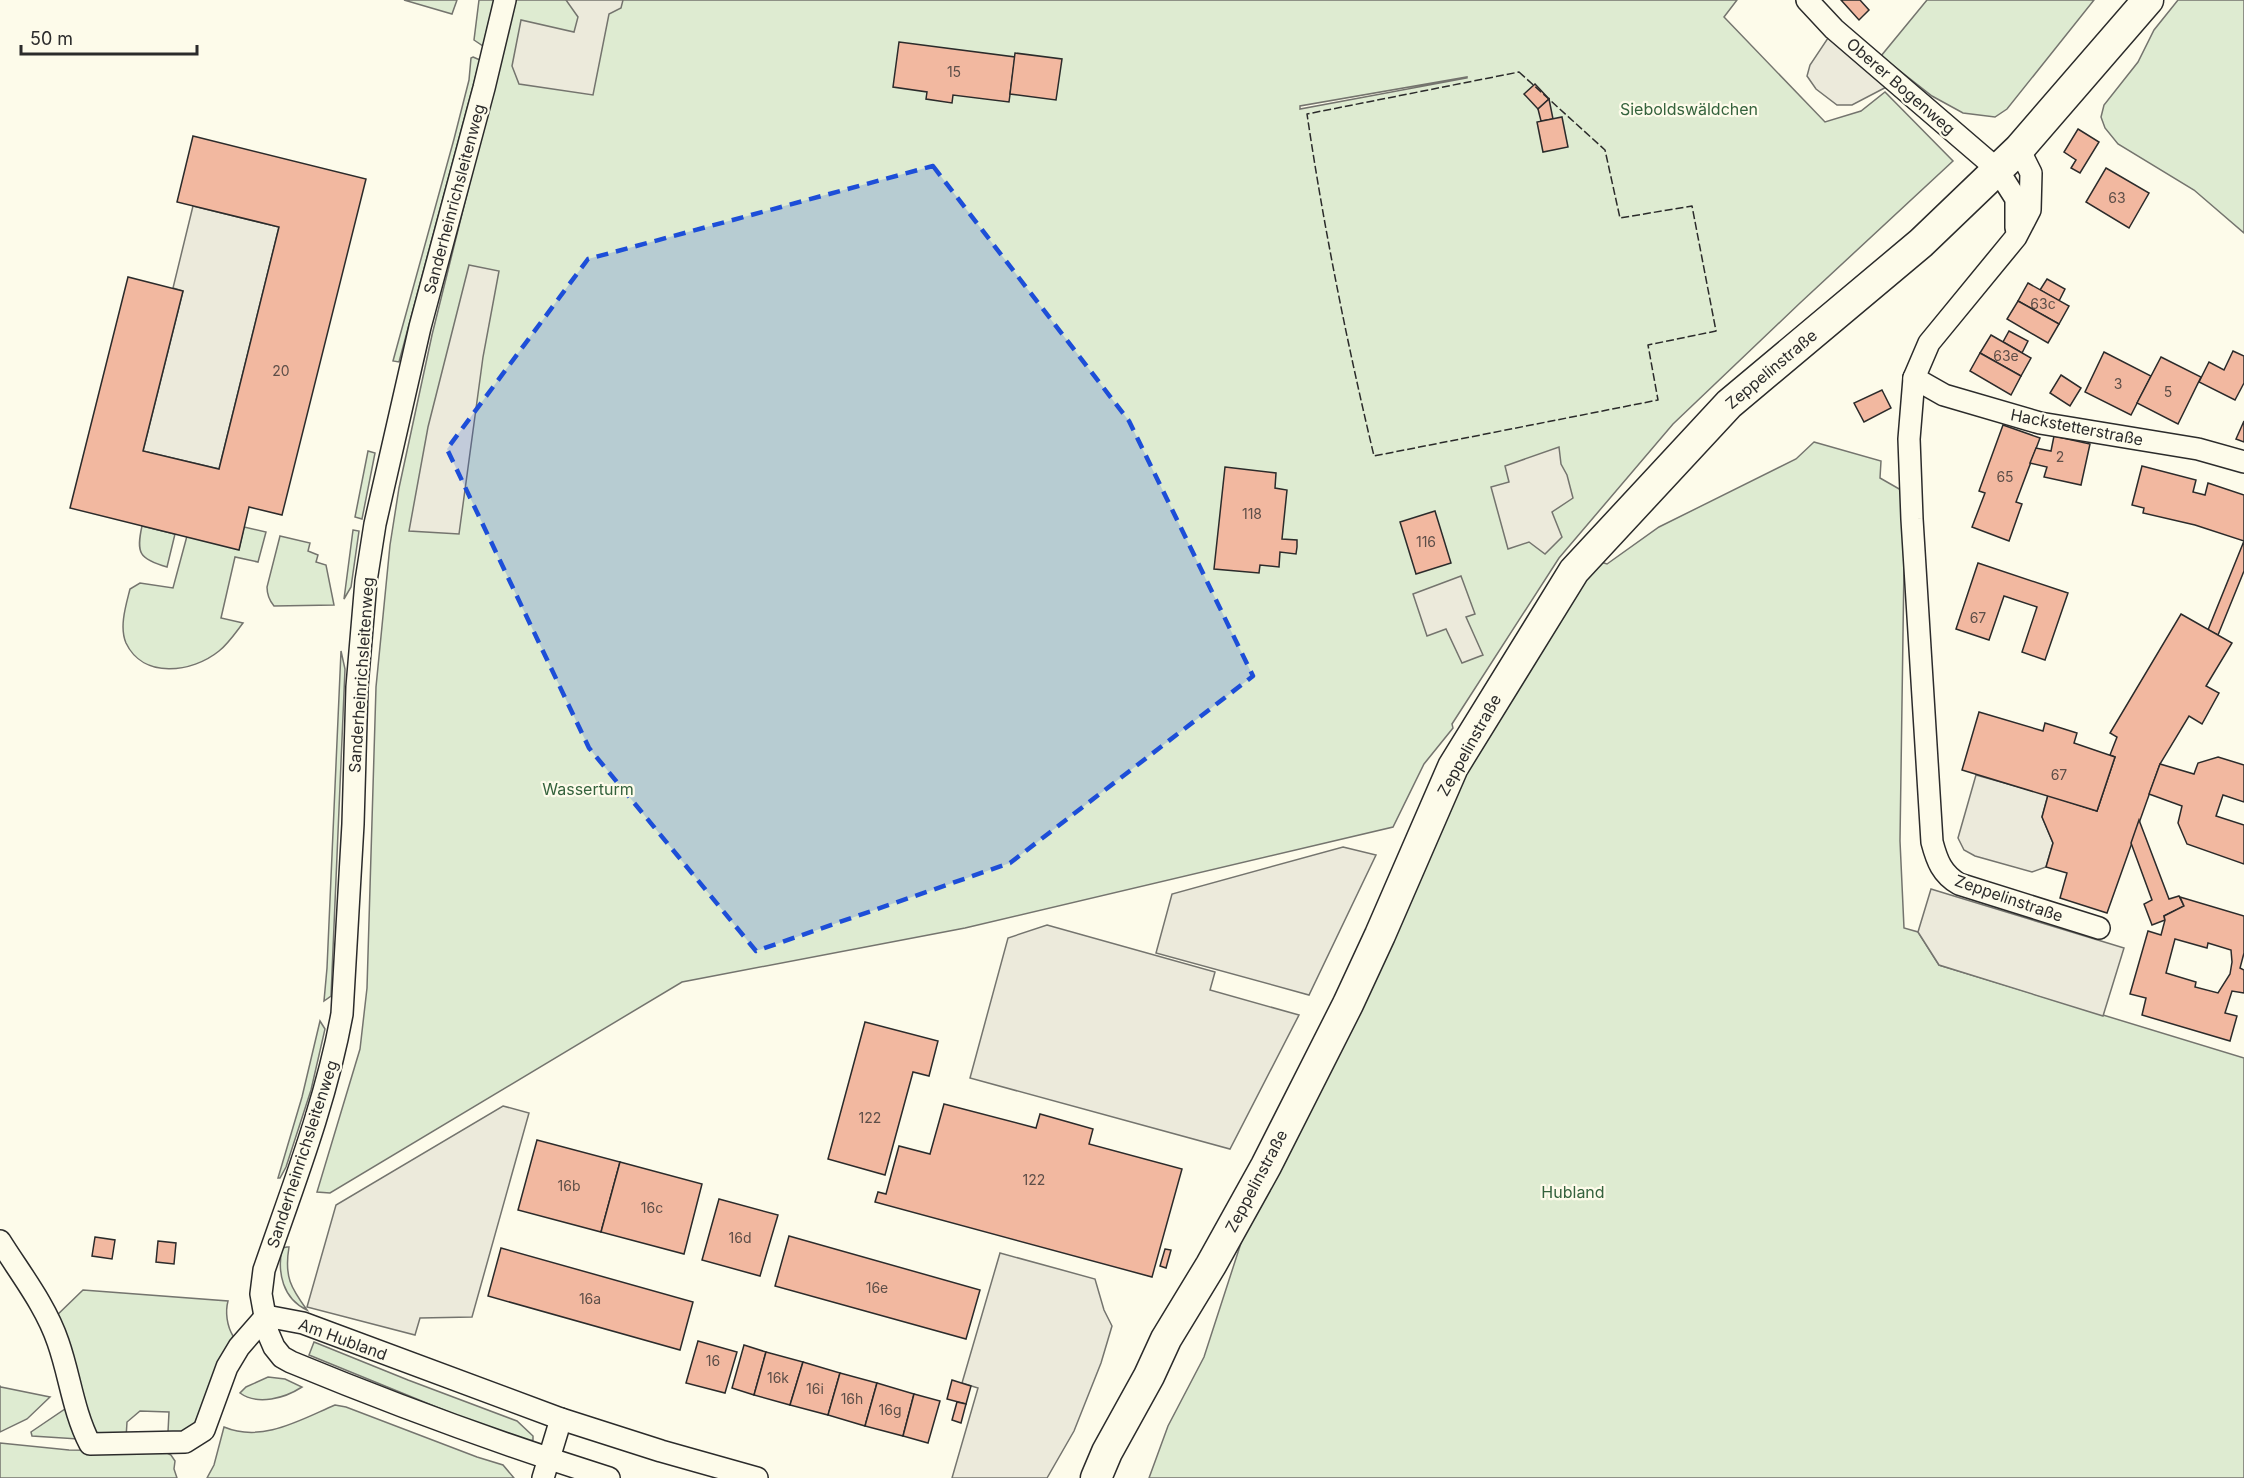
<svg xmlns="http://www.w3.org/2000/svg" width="2244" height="1478" viewBox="0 0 2244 1478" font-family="Inter,sans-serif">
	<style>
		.green { fill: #deebd1; stroke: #74746e; stroke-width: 1.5; fill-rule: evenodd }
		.parking { fill: #eceadb; stroke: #74746e; stroke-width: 1.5 }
		.building { fill: #f2b8a0; stroke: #2b2b2b; stroke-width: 1.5; fill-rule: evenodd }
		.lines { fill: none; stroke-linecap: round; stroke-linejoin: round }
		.street-casing { stroke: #2b2b2b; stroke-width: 24 }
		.secondary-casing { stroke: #2b2b2b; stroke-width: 33 }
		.street { stroke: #fdfbea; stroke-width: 21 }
		.secondary { stroke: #fdfbea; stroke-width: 30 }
		.fence { stroke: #2b2b2b; stroke-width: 1.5; stroke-dasharray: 8 3; stroke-linecap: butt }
		.marked { fill: #1d4ed8; fill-opacity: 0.2; stroke: #1d4ed8; stroke-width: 4.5; stroke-dasharray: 12 8; stroke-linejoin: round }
		.labels { text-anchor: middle; stroke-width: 4.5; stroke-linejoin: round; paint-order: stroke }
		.number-label { font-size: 14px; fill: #5d4e48 }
		.street-label { font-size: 16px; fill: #2b2b2b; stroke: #fdfbea }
		.park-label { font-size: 16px; fill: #34623c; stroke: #fdfbea }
	</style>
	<rect width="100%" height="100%" fill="#fdfbea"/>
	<!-- green -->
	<g class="green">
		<path d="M404 0H457L452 14Z"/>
		<path d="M479 0H494L483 46 474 40Z"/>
		<path d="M515 0H1737L1724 17 1825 122 1861 111 1885 92 1953 161 1800 303 1673 424 1559 558 1452 724 1453 728 1424 764 1393 827 965 928 682 982 330 1193 317 1192 360 1049 367 988 376 687 390 545 399 488 432 335ZM1467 77V78L1300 109V106Z"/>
		<path d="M1927 0H2094L2007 109 1995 117 1963 113 1932 96 1881 56Z"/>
		<path d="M2178 0H2244V233L2194 190 2118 144 2105 128 2101 117 2104 105 2138 62 2154 30Z"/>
		<path d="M473 57 480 60 399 362 393 361 454 139 469 80 471 58Z"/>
		<path d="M1814 442 1881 461 1880 478 1901 490 1904 565 1900 841 1904 928 1918 932 1939 965 2244 1058V1478H1149L1168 1426 1204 1357 1266 1166 1420 842 1585 557 1607 564 1659 527 1796 459Z"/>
		<path d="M368 451 375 453 362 519 355 517Z"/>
		<path d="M142 526 175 534 167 567C139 559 136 553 142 526Z"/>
		<path d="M244 527 266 532 258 562 235 557 221 618 243 623C236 632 228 644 219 651 192 673 143 679 126 643 119 627 126 605 130 589L140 583 173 588 187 536 239 549Z"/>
		<path d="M353 530 359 531 351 587 344 599Z"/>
		<path d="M280 536 310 543 308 551 318 555 316 562 326 565 334 605 274 606C269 600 267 595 267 587Z"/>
		<path d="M341 651 345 669 331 996 324 1001 327 968Z"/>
		<path d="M320 1021 325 1029 311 1090 286 1167 280 1178H278L302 1097Z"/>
		<path d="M287 1247H289C284 1277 291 1288 307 1310 283 1299 277 1273 282 1248Z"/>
		<path d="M83 1290 228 1301C225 1312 227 1326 233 1336L193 1427 185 1434 168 1432 169 1412 140 1411 127 1422 126 1438 97 1435 88 1426 52 1320Z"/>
		<path d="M314 1342 408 1380 517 1421 533 1436V1440L530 1441 473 1422 309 1355Z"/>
		<path d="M268 1377 285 1379 302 1387C285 1398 258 1406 240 1393L246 1387Z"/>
		<path d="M0 1386 1 1387 50 1397 27 1419 0 1432Z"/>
		<path d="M335 1405 346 1407 477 1457 503 1465 514 1478H207L214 1465 224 1427C262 1443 300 1420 335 1405Z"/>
		<path d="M68 1407 78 1439 32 1436 31 1432Z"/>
		<path d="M0 1443 69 1450 163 1451 171 1455 175 1461 174 1469 177 1478H0Z"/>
	</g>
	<!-- parking -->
	<g class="parking">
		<path d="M566 0H623L621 8 609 14 593 95 519 84 512 66 521 20 574 32 578 17Z"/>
		<path d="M1834 29 1896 82 1852 105H1837L1816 89 1807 76 1810 65Z"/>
		<path d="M193 206 279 227 219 469 143 451 183 291 173 288Z"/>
		<path d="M469 265 499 271 483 357 459 534 409 531 428 427Z"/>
		<path d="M1559 447 1561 464 1567 475 1573 498 1552 512 1562 537 1545 554 1529 542 1508 549 1491 487 1509 482 1505 466Z"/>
		<path d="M1461 576 1475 614 1466 617 1483 655 1462 663 1446 629 1427 636 1413 594Z"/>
		<path d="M1976 775 2048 795 2042 817 2053 843 2046 867 2032 872 1975 856 1964 850 1958 838Z"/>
		<path d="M1343 847 1376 855 1309 995 1156 953 1172 894Z"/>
		<path d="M1931 889 2124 948 2103 1016 1939 965 1918 932Z"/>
		<path d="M1047 925 1215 972 1210 990 1299 1015 1230 1149 970 1078 1008 938Z"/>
		<path d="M503 1106 529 1113 472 1317 420 1318 415 1335 307 1307 336 1205Z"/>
		<path d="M1000 1253 1095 1279 1104 1310 1112 1326 1101 1363 1074 1431 1047 1478H952L978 1388 962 1383Z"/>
	</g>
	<!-- building -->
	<g class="building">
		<path d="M1841 0H1860L1869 10 1859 20Z"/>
		<path d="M899 42 1015 57 1009 102 953 95 952 103 926 99 927 92 893 87Z"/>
		<path d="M1015 53 1062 59 1056 100 1010 94Z"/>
		<path d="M1535 84 1549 99 1538 109 1524 94Z"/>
		<path d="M1549 99 1553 119 1541 121 1538 109Z"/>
		<path d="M1562 117 1568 147 1543 152 1537 122Z"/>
		<path d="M2078 129 2099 142 2080 173 2071 168 2076 160 2064 152Z"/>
		<path d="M193 136 366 179 282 515 249 507 239 550 70 508 128 277 183 291 143 451 219 469 279 227 177 202Z"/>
		<path d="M2106 168 2149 193 2129 228 2086 202Z"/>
		<path d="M2047 279 2065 289 2059 301 2040 290Z"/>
		<path d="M2028 283 2069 306 2059 324 2018 301Z"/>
		<path d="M2018 301 2059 324 2048 343 2007 319Z"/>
		<path d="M2009 331 2028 341 2022 353 2003 342Z"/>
		<path d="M1991 335 2031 358 2021 376 1980 353Z"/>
		<path d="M2233 351 2244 356V383L2235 400 2199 382 2209 362 2224 370Z"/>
		<path d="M2104 352 2151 376 2131 415 2085 392Z"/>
		<path d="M1980 353 2021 376 2011 395 1970 371Z"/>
		<path d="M2161 357 2201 377 2178 424 2137 403Z"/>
		<path d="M2061 375 2081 388 2070 406 2050 393Z"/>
		<path d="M1882 390 1891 408 1864 422 1854 403Z"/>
		<path d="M2244 421V442L2236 439Z"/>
		<path d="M2003 425 2040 438 2016 502 2022 504 2009 541 1972 527 1985 493 1979 491Z"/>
		<path d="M2054 436 2090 444 2081 485 2044 477 2047 467 2030 463 2036 448 2051 451Z"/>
		<path d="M2142 466 2196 480 2193 492 2205 495 2208 483 2244 495V541L2195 525 2143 513 2144 508 2132 505Z"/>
		<path d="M1225 467 1276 473 1275 488 1287 490 1282 539 1297 540V547L1296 554 1280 552 1279 567 1260 565 1259 573 1214 569Z"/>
		<path d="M1435 511 1451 563 1416 574 1400 522Z"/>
		<path d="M2244 541V571L2218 635 2208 630Z"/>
		<path d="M1978 563 2068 593 2045 660 2022 652 2037 607 2004 596 1989 640 1956 629Z"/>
		<path d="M2181 614 2232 643 2206 686 2219 693 2202 724 2189 716 2160 764 2107 913 2060 898 2067 873 2046 867 2053 843 2042 817 2048 795 2097 811 2115 757 2110 755 2117 737 2110 733Z"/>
		<path d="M1979 712 2043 731 2045 723 2077 733 2074 743 2115 757 2097 811 1962 770Z"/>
		<path d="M2218 757 2244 765V802L2223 795 2216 816 2244 825V864L2187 844 2178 823 2182 806 2149 794 2160 764 2194 774 2198 763Z"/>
		<path d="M2139 820 2169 899 2179 896 2184 906 2164 916 2165 920 2152 925 2144 904 2152 900 2131 843Z"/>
		<path d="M2180 897 2244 916V953L2240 968 2244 970V993L2232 991 2225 1013 2237 1016 2230 1041 2142 1015 2146 998 2130 994 2148 931 2161 935 2165 920 2164 916 2184 906ZM2175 939 2207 948 2208 943 2231 950 2232 962 2230 974 2218 993 2195 987 2196 982 2166 973Z"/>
		<path d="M865 1022 938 1041 929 1076 913 1072 885 1175 828 1159Z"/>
		<path d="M944 1104 1036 1128 1040 1114 1093 1129 1089 1144 1182 1169 1152 1277 875 1202 878 1192 886 1194 899 1146 930 1154Z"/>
		<path d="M537 1140 620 1162 601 1232 518 1210Z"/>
		<path d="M620 1162 702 1184 684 1254 601 1232Z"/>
		<path d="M719 1199 778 1215 760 1276 702 1260Z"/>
		<path d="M789 1236 980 1290 966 1339 775 1286Z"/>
		<path d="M95 1237 115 1240 112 1259 92 1256Z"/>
		<path d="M158 1241 176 1243 174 1264 156 1262Z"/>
		<path d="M501 1248 693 1302 680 1350 488 1296Z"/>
		<path d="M1165 1249 1171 1250 1166 1268 1160 1266Z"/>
		<path d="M698 1341 737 1352 725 1393 686 1383Z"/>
		<path d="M744 1345 766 1352 754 1395 732 1388Z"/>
		<path d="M766 1352 803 1362 790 1405 754 1395Z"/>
		<path d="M803 1362 840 1373 828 1415 790 1405Z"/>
		<path d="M840 1373 877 1383 865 1426 828 1415Z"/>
		<path d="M952 1380 971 1386 966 1404 947 1399Z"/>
		<path d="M877 1383 914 1394 903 1436 865 1426Z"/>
		<path d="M914 1394 940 1401 928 1443 903 1436Z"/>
		<path d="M957 1402 966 1404 961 1423 952 1420Z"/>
	</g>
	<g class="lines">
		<!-- street casing -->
		<g class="street-casing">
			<g id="street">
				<path d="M505 0 484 88 420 327 375 524 366 581 357 687 353 824 342 1014C326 1102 293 1186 264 1270L261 1294 268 1333 274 1347 282 1357 291 1362C395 1405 501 1444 609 1478"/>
				<path d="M1807 0 1834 29 1997 169 2016 199V228"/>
				<path d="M2019 149 2031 173 2030 210 2016 237 1929 343 1914 378 1909 439 1912 519 1932 842C1937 861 1942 874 1959 884L2099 928"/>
				<path d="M1914 378 1944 395 2040 423 2198 449 2244 462"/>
				<path d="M0 1241C20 1273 46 1306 58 1342 70 1376 73 1411 90 1444L185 1442 204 1430 227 1367 239 1347 266 1316"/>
				<path d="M266 1316 303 1323 561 1419 661 1451 757 1478"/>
				<path d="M543 1478 561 1419"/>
			</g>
		</g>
		<!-- secondary casing -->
		<g class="secondary-casing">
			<path id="secondary" d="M1096 1478 1107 1452 1149 1376 1166 1339 1211 1265 1266 1166 1348 1004 1380 935 1453 767 1574 571 1729 404 1921 243 2019 149 2148 0"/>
		</g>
		<!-- street -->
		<use href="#street" class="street"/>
		<!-- secondary -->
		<use href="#secondary" class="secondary"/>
		<!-- fence -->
		<path class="fence" d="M1519 72 1605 150 1620 218 1692 206 1716 331 1648 345 1658 400 1374 456C1347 343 1324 229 1307 114Z"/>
	</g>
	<!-- marked area -->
	<path class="marked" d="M933 166 1129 421 1253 676 1010 863 756 951 589 748 447 449 588 259Z"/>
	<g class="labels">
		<!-- number labels -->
		<g class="number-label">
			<text x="954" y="77">15</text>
			<text x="2117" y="203">63</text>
			<text x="2043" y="309">63c</text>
			<text x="2006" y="361">63e</text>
			<text x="281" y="376">20</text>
			<text x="2118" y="389">3</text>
			<text x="2168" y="397">5</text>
			<text x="2060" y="462">2</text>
			<text x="2005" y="482">65</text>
			<text x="1252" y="519">118</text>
			<text x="1426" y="547">116</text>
			<text x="1978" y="623">67</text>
			<text x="2059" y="780">67</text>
			<text x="870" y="1123">122</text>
			<text x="1034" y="1185">122</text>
			<text x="569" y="1191">16b</text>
			<text x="652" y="1213">16c</text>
			<text x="740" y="1243">16d</text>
			<text x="877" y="1293">16e</text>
			<text x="590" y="1304">16a</text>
			<text x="713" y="1366">16</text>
			<text x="778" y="1383">16k</text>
			<text x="815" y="1394">16i</text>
			<text x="852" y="1404">16h</text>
			<text x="890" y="1415">16g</text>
		</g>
		<!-- street labels -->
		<g class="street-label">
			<text transform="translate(1901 86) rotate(41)" y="6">Oberer Bogenweg</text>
			<text transform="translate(454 199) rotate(-75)" y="6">Sanderheinrichsleitenweg</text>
			<text transform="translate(1771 369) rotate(-40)" y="6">Zeppelinstraße</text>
			<text transform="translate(2077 427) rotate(11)" y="6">Hackstetterstraße</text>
			<text transform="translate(361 675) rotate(-86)" y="6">Sanderheinrichsleitenweg</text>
			<text transform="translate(1469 745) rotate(-61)" y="6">Zeppelinstraße</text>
			<text transform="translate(2009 898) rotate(19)" y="6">Zeppelinstraße</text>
			<text transform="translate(302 1154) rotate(-72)" y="6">Sanderheinrichsleitenweg</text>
			<text transform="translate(1256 1181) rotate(-62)" y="6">Zeppelinstraße</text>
			<text transform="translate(343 1339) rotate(20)" y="6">Am Hubland</text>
		</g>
		<!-- park labels -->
		<g class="park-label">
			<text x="1689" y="115">Sieboldswäldchen</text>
			<text x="588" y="795">Wasserturm</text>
			<text x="1573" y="1198">Hubland</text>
		</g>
	</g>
	<!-- scale -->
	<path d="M21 45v9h176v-9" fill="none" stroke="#2b2b2b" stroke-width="3"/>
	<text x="30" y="45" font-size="18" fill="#2b2b2b" stroke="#fdfbea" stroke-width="4.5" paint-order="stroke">50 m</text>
</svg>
